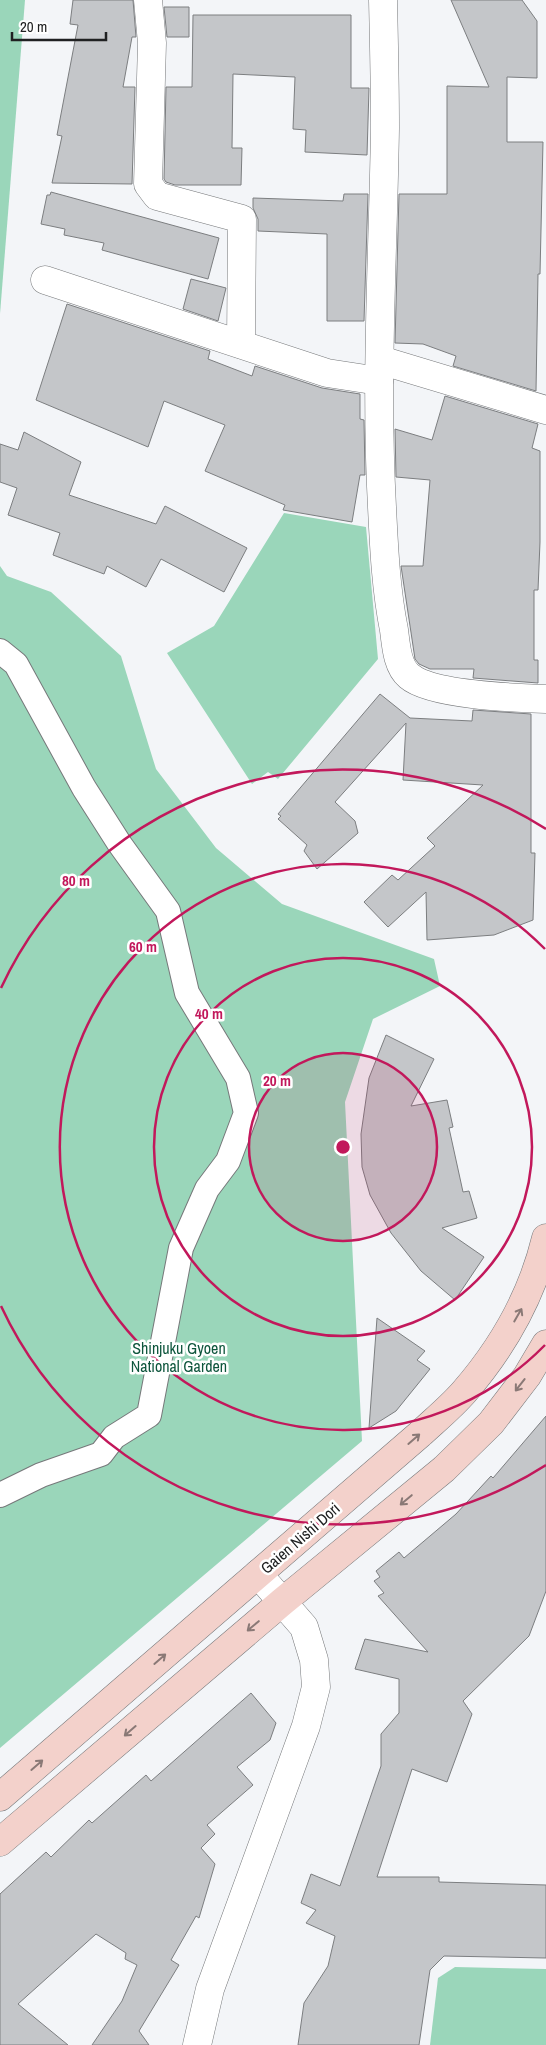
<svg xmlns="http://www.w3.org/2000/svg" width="546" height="2045" viewBox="0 0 546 2045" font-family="'Archivo Narrow',sans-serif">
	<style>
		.green { fill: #9ad6ba }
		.building { fill: #c4c6c9; stroke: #7c7e80 }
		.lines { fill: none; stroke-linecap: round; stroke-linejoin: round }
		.pedestrian-casing { stroke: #76787a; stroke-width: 26 }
		.minor-casing { stroke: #76787a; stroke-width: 29 }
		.tertiary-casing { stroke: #76787a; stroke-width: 29 }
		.secondary-casing { stroke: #76787a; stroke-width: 29 }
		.pedestrian { stroke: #fff; stroke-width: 24 }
		.minor { stroke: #fff; stroke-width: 28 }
		.tertiary { stroke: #fff; stroke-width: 28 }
		.secondary { stroke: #f3d1cb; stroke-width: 28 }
		.oneway { stroke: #8a7976 }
		.ring { fill: none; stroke: #c2185b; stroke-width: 2.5 }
		.labels { text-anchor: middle; stroke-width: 5; stroke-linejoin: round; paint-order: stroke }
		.park-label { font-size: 16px; fill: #0d553c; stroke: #fff }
		.street-label { font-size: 16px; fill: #202122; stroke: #fff }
		.centre { fill: #c2185b; stroke: #fff; stroke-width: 2.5 }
		.ring-label { font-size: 15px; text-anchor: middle; font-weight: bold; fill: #c2185b; stroke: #fff; stroke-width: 5; stroke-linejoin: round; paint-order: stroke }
	</style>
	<rect width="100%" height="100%" fill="#f3f5f8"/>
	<!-- green -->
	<g class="green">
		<path d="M0 0H25L0 314Z"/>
		<path d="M284 513 366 527 378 659 278 779 268 772 252 784 167 653 214 626Z"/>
		<path d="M0 566 7 576 51 592 121 656 156 769 216 848 282 904 434 959 440 986 373 1019 345 1102 362 1441 0 1748Z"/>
		<path d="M455 1967 546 1969V2045H430L438 1978Z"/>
	</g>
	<!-- building -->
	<g class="building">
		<path d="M73 0H133L136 37H132L123 87H135L132 184 52 183 62 136 57 135 78 25 70 24Z"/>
		<path d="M451 0H522L537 21V78L507 77V142H543L540 274H538L536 391 453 366 456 356 423 344 395 343 399 194H447V86L489 87Z"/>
		<path d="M164 7H189V37H167Z"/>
		<path d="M193 15H351V88H369L367 155 305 152 306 130 293 129 295 77 233 74 232 148H242L241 185H175L166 182 164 179 166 87H192Z"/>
		<path d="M51 192 219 238 208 279 102 250 104 243 64 235 65 229 41 224 47 195H50Z"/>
		<path d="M344 194H368L364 321H327V234L258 231V219L253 208V198L343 201Z"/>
		<path d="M191 279 226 288 218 321 183 309Z"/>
		<path d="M67 304 210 351 208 359 252 376 255 366 322 388 360 394V419L364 420 365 475H360L352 522 283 510 285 505 205 471 225 425 164 401 148 447 36 400Z"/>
		<path d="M445 396 538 424 532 448 540 451V542L538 590H534V660H538V683L473 678 474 669H430L419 664 415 659 401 566H423L430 480 396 477 395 429 432 440Z"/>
		<path d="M24 432 81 462 69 495 156 524 165 506 247 548 224 592 161 559 146 587 107 566 104 574 53 555 60 533 8 515 17 488 0 482V444L18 450Z"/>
		<path d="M380 694 410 718 472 721 473 710 531 714V853H535L533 920 494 935 427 940 426 892 388 927 364 902 392 875 398 880 435 846 427 838 483 785 403 780 406 723 335 802 355 821 358 833 317 869 304 851 307 845 278 819 281 816 278 814Z"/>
		<path d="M386 1035 434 1059 411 1106 447 1100 453 1127 449 1128 463 1192 469 1191 477 1218 442 1228 484 1257 455 1300 421 1271 391 1233 370 1195 362 1167 361 1134 369 1078Z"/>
		<path d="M377 1318 425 1351 417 1360 430 1369 396 1411 369 1428Z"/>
		<path d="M546 1416V1591L529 1636 463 1701 472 1714 447 1782 412 1769 377 1877H439V1882L546 1885V1958L444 1956 430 1970 419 2045H298L304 2003 328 1966 335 1936 306 1923 316 1910 301 1903 311 1874 340 1886 381 1766V1734L399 1713V1679L355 1669 365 1639 428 1652 378 1596 384 1593 374 1581 380 1577 376 1571 399 1552 404 1558 456 1514 491 1476 493 1478Z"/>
		<path d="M251 1693 276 1723 270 1740 237 1767 253 1785 207 1825 215 1834 201 1848 215 1864 199 1918 196 1916 171 1960 179 1965 139 2031 149 2045H92L122 2001 137 1965 125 1959 126 1953 96 1934 18 2004 68 2045H0V1894L46 1852 51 1857 89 1820 92 1823 146 1775 151 1781Z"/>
	</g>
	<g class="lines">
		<!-- pedestrian casing -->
		<g class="pedestrian-casing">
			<path id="pedestrian" d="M0 651 16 664 84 788 119 843 168 911 187 993 238 1078 246 1113 228 1161 207 1189 181 1248 149 1415 114 1437 101 1454 41 1475 0 1495"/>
		</g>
		<!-- minor casing -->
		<g class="minor-casing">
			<g id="minor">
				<path d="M148 0 152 43 148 184 157 196 242 219 241 344"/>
				<path d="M383 0C384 43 385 85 385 128 383 255 375 381 382 507 384 548 386 590 394 630 396 645 397 666 409 676 431 695 516 698 546 699"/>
				<path d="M45 280 327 373 379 381"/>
				<path d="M380 360 546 410"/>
			</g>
		</g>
		<!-- tertiary casing -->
		<g class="tertiary-casing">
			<path id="tertiary" d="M197 2045 210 1989 306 1726 316 1687 314 1660 304 1627 258 1574"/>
		</g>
		<!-- secondary casing -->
		<g class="secondary-casing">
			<g id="secondary">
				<path d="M0 1797 420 1434C435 1420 451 1407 464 1392 503 1347 532 1296 546 1238"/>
				<path d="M0 1842 282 1602 444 1469 491 1423 527 1376 546 1344"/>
			</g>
		</g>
		<!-- pedestrian -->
		<use href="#pedestrian" class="pedestrian"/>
		<!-- minor -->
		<use href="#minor" class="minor"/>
		<!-- tertiary -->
		<use href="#tertiary" class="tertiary"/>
		<!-- secondary -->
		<use href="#secondary" class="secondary"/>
	</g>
	<!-- one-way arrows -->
	<defs><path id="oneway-shaft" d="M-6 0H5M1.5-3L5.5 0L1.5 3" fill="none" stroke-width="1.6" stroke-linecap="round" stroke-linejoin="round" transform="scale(1.25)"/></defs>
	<g class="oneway">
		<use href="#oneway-shaft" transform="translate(518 1315) rotate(-60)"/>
		<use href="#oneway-shaft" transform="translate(520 1385) rotate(128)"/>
		<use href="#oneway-shaft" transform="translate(414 1439) rotate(-41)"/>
		<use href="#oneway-shaft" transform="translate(406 1500) rotate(140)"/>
		<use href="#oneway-shaft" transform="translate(253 1626) rotate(140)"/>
		<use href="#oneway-shaft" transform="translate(160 1659) rotate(-41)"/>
		<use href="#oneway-shaft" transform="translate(130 1731) rotate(139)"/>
		<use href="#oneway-shaft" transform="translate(37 1765) rotate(-41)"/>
	</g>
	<!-- distance rings -->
	<circle cx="343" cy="1147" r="94" fill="#c2185b" fill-opacity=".12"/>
	<g class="ring">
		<circle cx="343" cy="1147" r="94"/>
		<circle cx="343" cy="1147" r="189"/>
		<path d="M545 1345A283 283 0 1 1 545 949"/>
		<path d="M546 1465A377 377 0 0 1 1 1306M1 988A377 377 0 0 1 546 829"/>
	</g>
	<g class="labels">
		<!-- park labels -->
		<g class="park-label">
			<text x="179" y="1354">Shinjuku Gyoen<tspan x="179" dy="18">National Garden</tspan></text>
		</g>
		<!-- street labels -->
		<g class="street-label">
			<text transform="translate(300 1538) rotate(-41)" y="6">Gaien Nishi Dori</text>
		</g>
	</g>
	<circle cx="343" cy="1147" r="8" class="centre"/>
	<g class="ring-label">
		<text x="76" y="886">80 m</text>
		<text x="143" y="952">60 m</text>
		<text x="209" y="1019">40 m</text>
		<text x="277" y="1086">20 m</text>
	</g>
	<!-- scale -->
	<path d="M12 32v8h94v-8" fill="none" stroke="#202122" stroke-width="2.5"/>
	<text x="20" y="32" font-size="15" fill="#202122" stroke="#ffffff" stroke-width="4" paint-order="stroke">20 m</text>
</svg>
